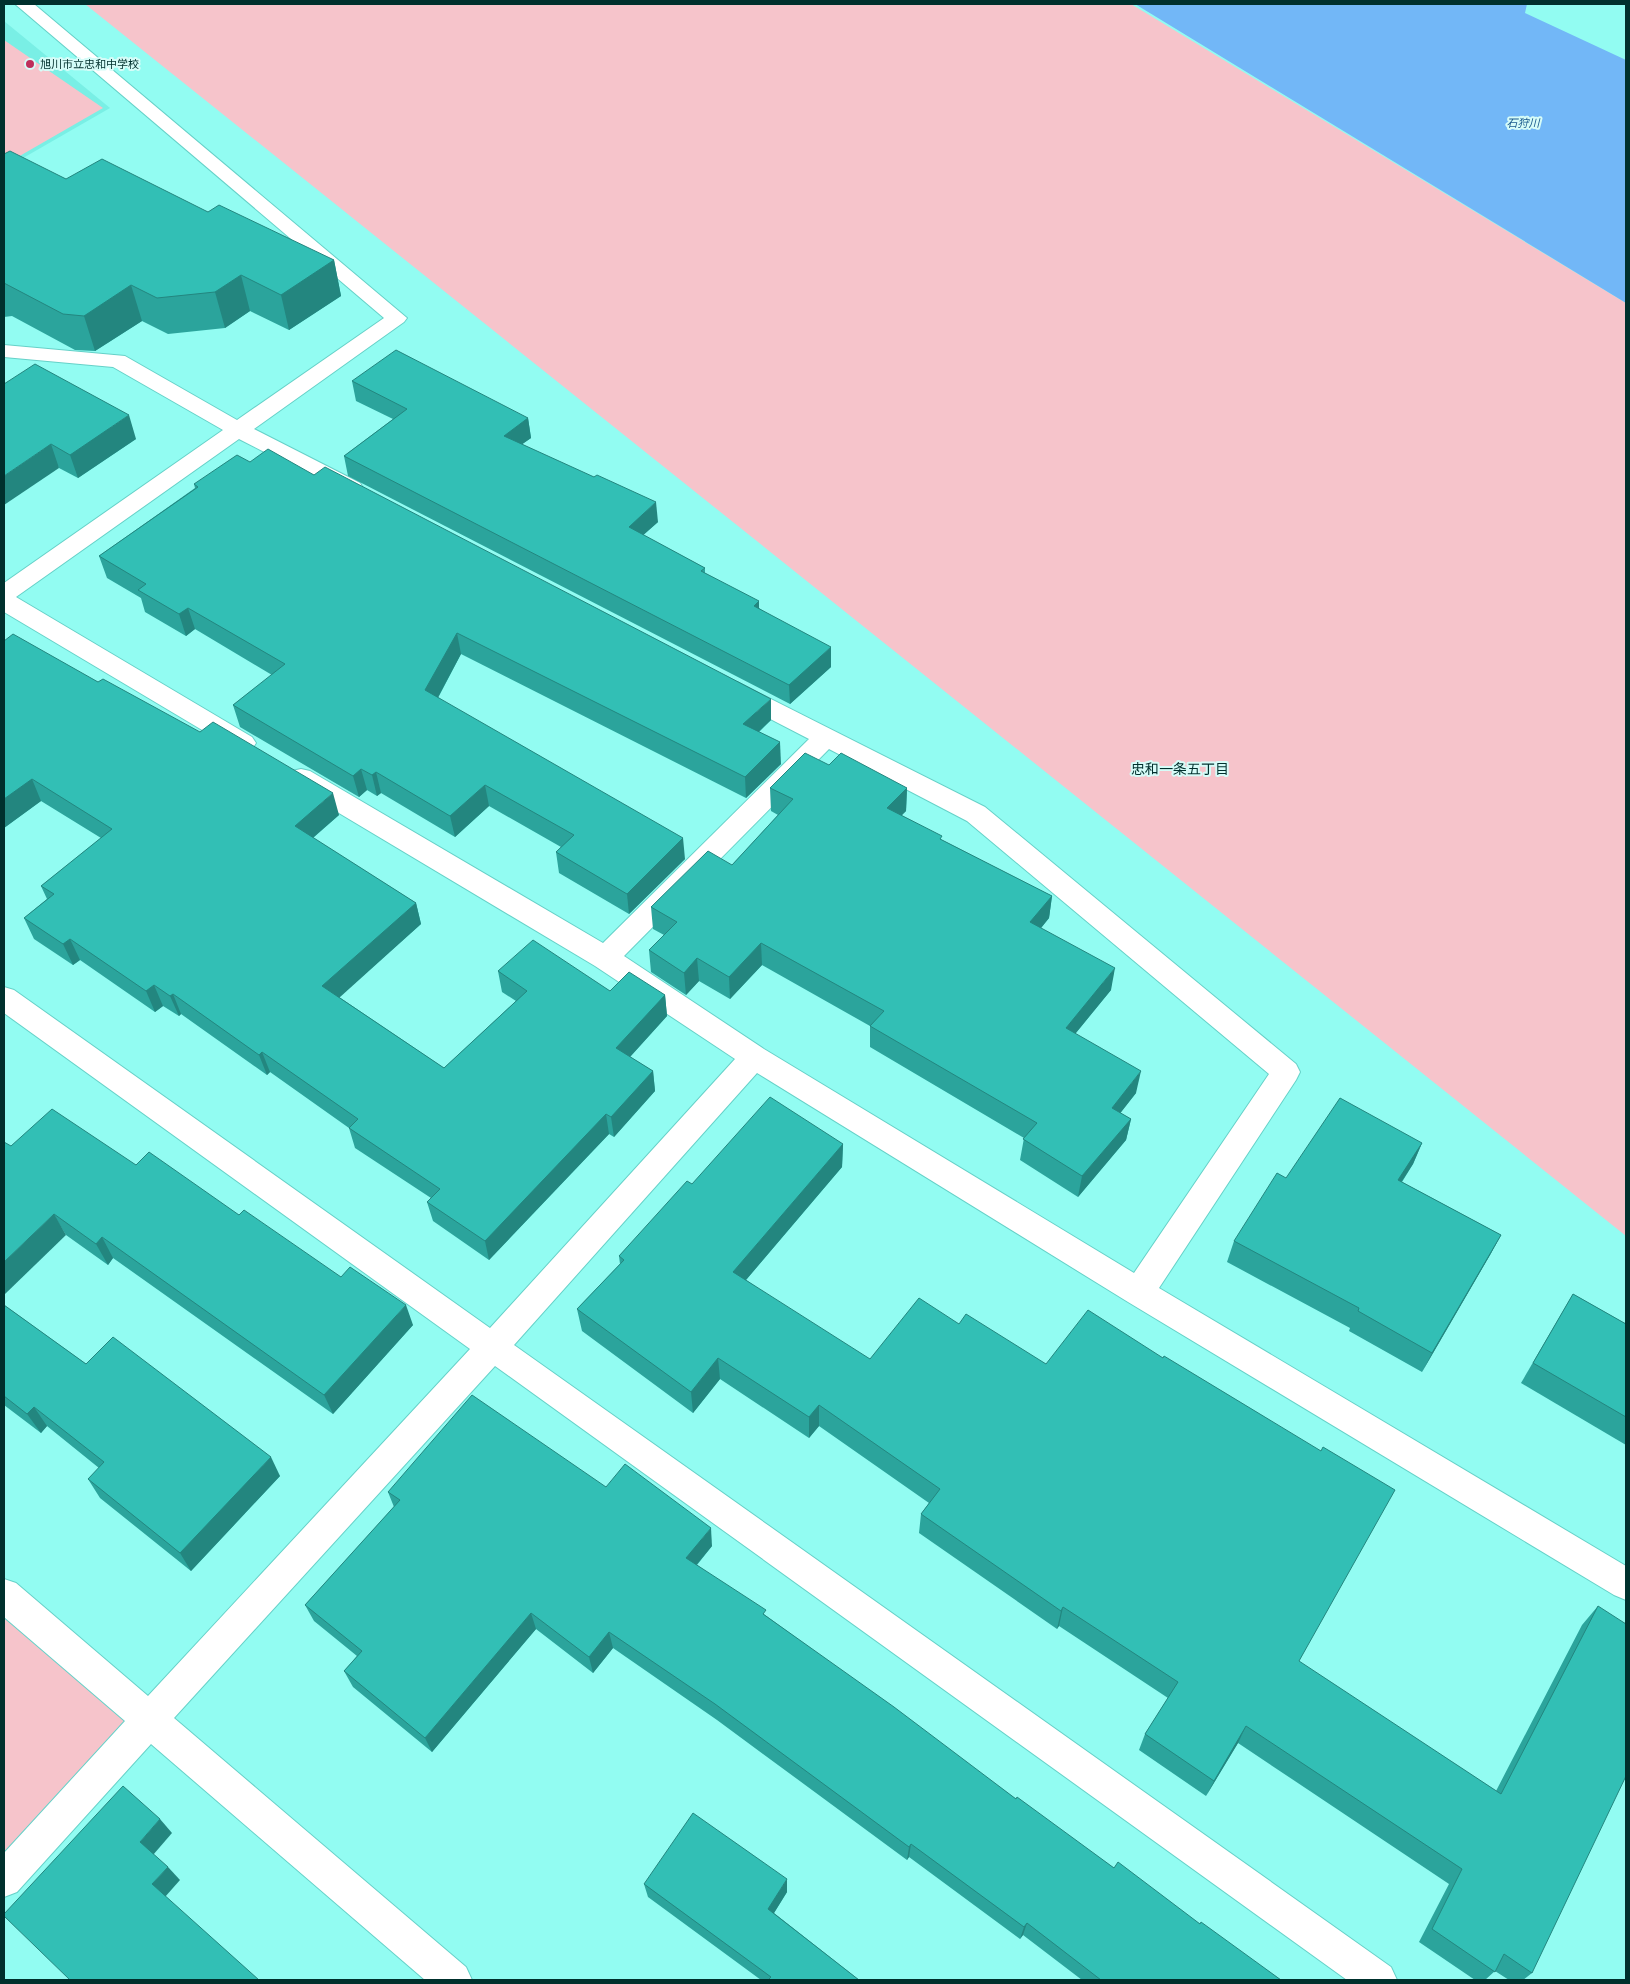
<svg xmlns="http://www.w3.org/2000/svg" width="1630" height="1984" viewBox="0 0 1630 1984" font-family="'Noto Sans','Noto Sans JP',sans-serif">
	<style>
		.built { fill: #79efe5 }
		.green { fill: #f6c4cb }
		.water { fill: #72b7f7 }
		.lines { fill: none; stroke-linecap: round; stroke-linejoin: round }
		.minor-casing { stroke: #66d1c8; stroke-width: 2 }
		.minor { fill: #fff; fill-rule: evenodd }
		.wall { fill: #2ba49c }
		.shaded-wall { fill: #23867f }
		.building { fill: #32bfb5; stroke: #23867f }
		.poi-dot { fill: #be2f5a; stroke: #d6fcf8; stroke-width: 2 }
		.labels { text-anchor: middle; stroke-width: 4; stroke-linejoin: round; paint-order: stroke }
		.far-poi-label { font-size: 11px; fill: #00302d; stroke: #d6fcf8; text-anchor: start }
		.far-water-label { font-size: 11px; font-style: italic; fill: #1b5a8e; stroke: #d6fcf8 }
		.neighbourhood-label { font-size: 14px; fill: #00302d; stroke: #d6fcf8 }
	</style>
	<rect width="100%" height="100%" fill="#92fcf2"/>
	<!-- built -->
	<path class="built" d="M4 21 110 108 4 169Z"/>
	<!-- green -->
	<g class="green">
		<path d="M85 4H1131L1626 303V1236Z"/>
		<path d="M4 40 103 108 4 165Z"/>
		<path d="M4 1595 151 1720 4 1879Z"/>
	</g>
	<!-- water -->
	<path class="water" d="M1135 4H1527L1525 13 1626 60V303Z"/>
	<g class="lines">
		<!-- minor casing -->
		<g class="minor-casing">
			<g id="minor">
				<path d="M15 4H34L407 318 404 322 254 429 360 483 363 488 360 493 352 495 344 493 239 439 16 597 252 737 256 743 252 749 243 752 234 749 4 612V583L223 430 113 367 4 357V345L125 356 237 420 384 318Z"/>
				<path d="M737 682 985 807 1296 1064 1300 1072 1296 1080 1159 1288 1626 1566V1600L1614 1595 1128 1302 757 1073 514 1345 1391 1967 1397 1980H1347L495 1366 174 1718 466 1967 472 1980H425L151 1744 17 1892 4 1897V1853L125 1721 4 1617V1579L16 1583 148 1696 470 1349 4 1013V987L14 990 490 1328 735 1059 595 966 292 785 288 778 292 771 301 769 310 771 603 943 809 739 728 697 725 691 728 685ZM829 749 967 821 1269 1074 1134 1273 764 1049 624 956Z"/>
			</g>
		</g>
		<!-- minor -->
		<use href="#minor" class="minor"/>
	</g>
	<!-- wall -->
	<g class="wall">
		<path d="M4 154 66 179 208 212 334 260 341 296 289 330 250 311 225 328 168 334 142 321 95 351 75 350 12 316 4 317Z"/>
		<path d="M352 381 528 418 531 438 522 444 658 522 643 535 705 568V573L759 608 831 667 790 704 348 476 344 456 393 419 356 401Z"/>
		<path d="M4 384 136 439 78 478 59 468Z"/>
		<path d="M250 462 314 475 771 720 759 732 781 764 746 798 461 654 438 698 685 859 629 914 559 873 556 852 561 847 489 806 455 837 381 793 377 796 367 790 359 797 240 727 233 705 272 675 195 629 186 636 145 612 141 598 107 578 99 556 195 488 194 484Z"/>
		<path d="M4 641 98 682 339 815 313 838 416 903 421 924 339 997 444 1068 516 1001 502 992 498 971 610 991 665 995 667 1016 630 1057 653 1071 655 1091 614 1137 609 1134 489 1260 433 1221 427 1202 431 1198 355 1148 349 1128 270 1072 267 1075 181 1014 179 1016 163 1006 155 1012 80 960 73 965 34 939 24 918 47 899 41 886 101 838 41 801 4 828Z"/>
		<path d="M829 765 907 788 906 811 901 815 942 840 1052 896 1049 918 1041 928 1111 990 1075 1034 1136 1093 1120 1113 1131 1119 1126 1140 1078 1197 1020 1160 1024 1138 870 1047V1026L762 965 730 999 699 981 686 995 651 972 649 950 664 935 653 929 651 907 732 865 778 815 771 811 770 788Z"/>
		<path d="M1422 1143 1413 1164 1402 1182 1501 1235 1490 1255 1422 1372 1349 1331 1350 1328 1227 1262 1234 1241 1286 1178Z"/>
		<path d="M843 1144 842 1167 746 1280 1299 1662 1496 1791 1582 1625 1598 1606 1532 1973 1523 1980H1509L1495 1971 1485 1980H1475L1419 1942 1449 1884 1238 1743 1206 1796 1139 1750 1145 1734 1168 1698 1059 1626 1057 1629 919 1533 921 1514 929 1503 819 1426 809 1438 720 1379 693 1413 582 1331 577 1309 620 1264 619 1256 692 1184Z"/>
		<path d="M11 1146 136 1165 239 1215 413 1325 333 1414 113 1258 108 1265 66 1235Z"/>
		<path d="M1573 1294 1626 1324V1445L1521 1383Z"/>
		<path d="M4 1305 86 1364 280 1476 191 1571 100 1498 88 1479 99 1468 47 1426 41 1433 4 1405Z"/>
		<path d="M606 1487 712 1546 697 1565 1016 1799 1114 1868 1200 1924 1281 1980H1082L1023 1935 1020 1939 909 1857 907 1860 717 1720 613 1648 593 1673 536 1629 432 1752 353 1687 344 1671 357 1656 314 1621 305 1605 394 1507 388 1492Z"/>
		<path d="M644 1884 787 1892 774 1913 859 1980H761L648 1897Z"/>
	</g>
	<!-- shaded-wall -->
	<g class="shaded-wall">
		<path d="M334 260 341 296 289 330 281 295Z"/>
		<path d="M241 275 250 311 225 328 215 292Z"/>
		<path d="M131 285 142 321 95 351 84 316Z"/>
		<path d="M129 415 136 439 78 478 70 455Z"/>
		<path d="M528 418 531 438 507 455 504 436Z"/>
		<path d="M51 444 59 468 4 505V476Z"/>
		<path d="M656 502 658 522 631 546 629 527Z"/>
		<path d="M759 601V620L754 606Z"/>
		<path d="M188 608 195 629 186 636 179 614Z"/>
		<path d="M457 633 461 654 430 712 425 690Z"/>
		<path d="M831 647V667L790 704 789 685Z"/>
		<path d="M771 699V720L744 745 743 724Z"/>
		<path d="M780 742 781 764 746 798 745 777Z"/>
		<path d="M361 769 367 790 359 797 353 776Z"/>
		<path d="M376 772 381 793 377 796 372 775Z"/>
		<path d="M32 779 41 801 4 828V799Z"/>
		<path d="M485 785 489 806 455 837 450 816Z"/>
		<path d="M907 788 906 811 887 831V808Z"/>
		<path d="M333 793 339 815 301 848 295 826Z"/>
		<path d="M683 838 685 859 629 914 627 894Z"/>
		<path d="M1052 896 1049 918 1028 944 1030 922Z"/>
		<path d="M416 903 421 924 329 1007 322 986Z"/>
		<path d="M70 939 80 960 73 965 63 944Z"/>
		<path d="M761 943 762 965 730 999 729 977Z"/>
		<path d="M697 958 699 981 686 995 684 973Z"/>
		<path d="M1115 968 1111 990 1062 1050 1066 1028Z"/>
		<path d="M154 985 163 1006 155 1012 146 991Z"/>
		<path d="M173 994 181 1014 179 1016 170 996Z"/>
		<path d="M665 995 667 1016 619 1069 616 1048Z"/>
		<path d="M262 1052 270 1072 267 1075 259 1055Z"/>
		<path d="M653 1071 655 1091 614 1137 611 1117Z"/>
		<path d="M1141 1071 1136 1093 1108 1129 1112 1108Z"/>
		<path d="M606 1114 609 1134 489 1260 485 1241Z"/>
		<path d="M1131 1119 1126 1140 1078 1197 1082 1176Z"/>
		<path d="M1422 1143 1413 1164 1389 1201 1398 1180Z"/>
		<path d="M843 1144 842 1167 734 1294 733 1272Z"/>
		<path d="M54 1214 66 1235 4 1295V1262Z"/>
		<path d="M1501 1235 1490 1255 1422 1372 1432 1353Z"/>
		<path d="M102 1237 113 1258 108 1265 96 1244Z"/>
		<path d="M406 1305 413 1325 333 1414 324 1395Z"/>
		<path d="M718 1358 720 1379 693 1413 691 1392Z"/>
		<path d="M819 1405V1426L809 1438V1417Z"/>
		<path d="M34 1407 47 1426 41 1433 27 1414Z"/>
		<path d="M271 1457 280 1476 191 1571 180 1553Z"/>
		<path d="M711 1528 712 1546 688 1575 686 1558Z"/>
		<path d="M1063 1607 1059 1626 1057 1629 1061 1611Z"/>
		<path d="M531 1613 536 1629 432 1752 425 1738Z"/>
		<path d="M609 1632 613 1648 593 1673 589 1657Z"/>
		<path d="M1246 1726 1238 1743 1206 1796 1214 1781Z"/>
		<path d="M160 1819 172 1833 153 1855 140 1842Z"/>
		<path d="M911 1844 909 1857 907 1860 909 1847Z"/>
		<path d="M168 1867 180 1880 165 1897 152 1884Z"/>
		<path d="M787 1879V1892L769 1921 768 1909Z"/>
		<path d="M1027 1923 1023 1935 1020 1939 1024 1927Z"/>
	</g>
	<!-- building -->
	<g class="building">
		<path d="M10 151 66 179 102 159 208 212 219 205 334 260 281 295 241 275 215 292 157 298 131 285 84 316 63 314 4 283V154Z"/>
		<path d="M396 350 528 418 504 436 594 477 597 475 656 502 629 527 705 568 701 571 759 601 754 606 831 647 789 685 344 456 407 409 352 381Z"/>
		<path d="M35 364 129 415 70 455 51 444 4 476V384Z"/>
		<path d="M268 449 314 475 325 467 771 699 743 724 780 742 745 777 457 633 425 690 683 838 627 894 556 852 574 835 485 785 450 816 376 772 372 775 361 769 353 776 233 705 285 664 188 608 179 614 138 590 146 584 99 556 198 487 194 484 237 455 250 462Z"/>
		<path d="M13 634 98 682 103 679 200 732 213 722 333 793 295 826 416 903 322 986 444 1068 527 991 498 971 533 940 610 991 629 972 665 995 616 1048 653 1071 611 1117 606 1114 485 1241 427 1202 440 1189 349 1128 358 1119 262 1052 259 1055 173 994 170 996 154 985 146 991 70 939 63 944 24 918 54 894 41 886 112 829 32 779 4 799V641Z"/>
		<path d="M805 753 829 765 841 753 907 788 887 808 942 836 940 839 1052 896 1030 922 1115 968 1066 1028 1141 1071 1112 1108 1131 1119 1082 1176 1023 1139 1037 1123 870 1026 884 1011 761 943 729 977 697 958 684 973 649 950 677 922 651 907 708 851 732 865 793 799 770 788Z"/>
		<path d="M770 1097 843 1144 733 1272 870 1359 919 1298 959 1324 966 1314 1046 1364 1088 1310 1163 1358 1164 1356 1321 1451 1323 1447 1395 1490 1299 1661 1501 1794 1598 1606 1626 1624V1776L1532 1973 1504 1954 1495 1972 1432 1929 1462 1869 1246 1726 1214 1781 1145 1734 1178 1682 1063 1607 1061 1611 921 1514 940 1489 819 1405 809 1417 718 1358 691 1392 577 1309 624 1260 619 1256 687 1181 692 1184Z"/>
		<path d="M1340 1098 1422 1143 1398 1180 1501 1235 1432 1353 1358 1311 1359 1308 1234 1241 1277 1173 1286 1178Z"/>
		<path d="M52 1109 136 1165 149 1152 239 1215 244 1210 341 1277 350 1267 406 1305 324 1395 102 1237 96 1244 54 1214 4 1262V1142L11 1146Z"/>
		<path d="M1573 1294 1626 1324V1417L1533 1363Z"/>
		<path d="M4 1305 86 1364 113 1337 271 1457 180 1553 88 1479 104 1462 34 1407 27 1414 4 1396Z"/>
		<path d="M472 1395 606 1487 625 1464 711 1528 686 1558 766 1610 763 1614 894 1707 1016 1799 1017 1797 1114 1868 1118 1862 1200 1924 1201 1922 1281 1980H1101L1027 1923 1024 1927 911 1844 909 1847 715 1704 609 1632 589 1657 531 1613 425 1738 344 1671 362 1651 305 1605 400 1500 388 1492Z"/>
		<path d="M123 1786 160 1819 140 1842 168 1867 152 1884 259 1980H70L4 1916V1914Z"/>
		<path d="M693 1813 787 1879 768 1909 859 1980H768L771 1977 644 1884Z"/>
	</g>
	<!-- markers -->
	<circle class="poi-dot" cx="30" cy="64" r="5"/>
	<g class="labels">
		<!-- far-poi labels -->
		<g class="far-poi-label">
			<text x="40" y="68">旭川市立忠和中学校</text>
		</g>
		<!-- far-water labels -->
		<g class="far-water-label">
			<text x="1523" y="127">石狩川</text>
		</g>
		<!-- neighbourhood labels -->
		<g class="neighbourhood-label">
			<text x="1180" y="774">忠和一条五丁目</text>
		</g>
	</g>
	<!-- border -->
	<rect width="1630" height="1984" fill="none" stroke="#00302d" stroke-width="10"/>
</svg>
